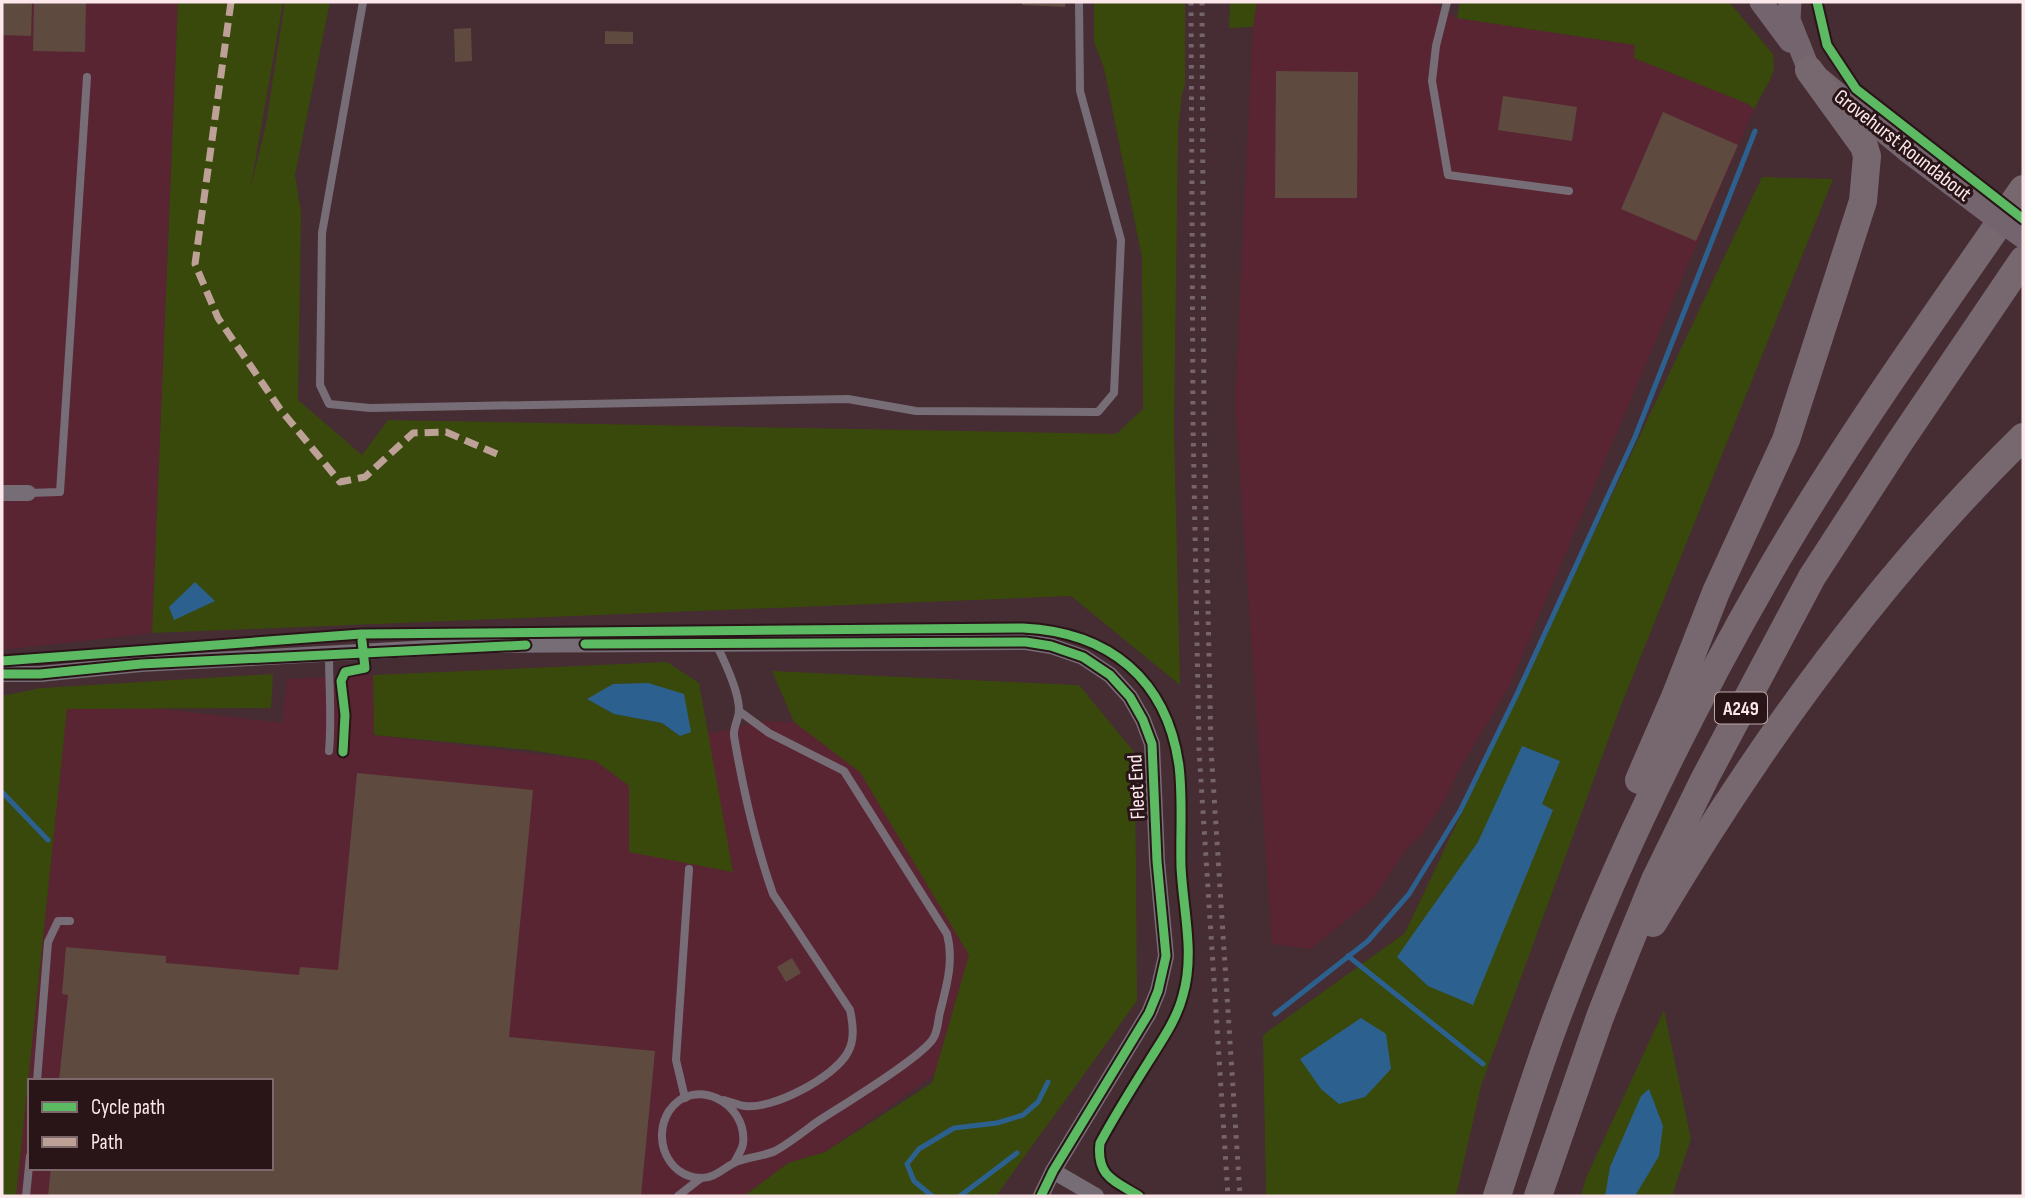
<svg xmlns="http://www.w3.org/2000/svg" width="2025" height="1198" viewBox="0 0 2025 1198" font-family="'Sofia Sans Condensed',sans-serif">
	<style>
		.built { fill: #592532; fill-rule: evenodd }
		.green { fill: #39490c; fill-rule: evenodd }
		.water { fill: #2c618f }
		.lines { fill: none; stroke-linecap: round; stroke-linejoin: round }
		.stream { stroke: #2c618f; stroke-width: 5 }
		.building { fill: #5f4a40 }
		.lane { stroke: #776d76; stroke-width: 8 }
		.street { stroke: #776d76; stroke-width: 16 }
		.secondary { stroke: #74646e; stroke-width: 23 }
		.highway { stroke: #77686f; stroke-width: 28 }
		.rail { stroke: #75646b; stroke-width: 5; stroke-dasharray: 3.5 7; stroke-linecap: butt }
		.secondary-bridge { stroke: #74646e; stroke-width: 23 }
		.quiet { stroke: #bda197; stroke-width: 7; stroke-dasharray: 14 7; stroke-linecap: butt }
		.cycleway-casing { stroke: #291418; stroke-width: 13 }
		.cycleway { stroke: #5cba63; stroke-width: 9 }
		.labels { text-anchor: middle; stroke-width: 6; stroke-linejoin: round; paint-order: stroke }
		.shield { fill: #291418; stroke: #bda8ac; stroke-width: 2 }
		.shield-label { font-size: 19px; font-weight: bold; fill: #fce8eb }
		.street-label { font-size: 21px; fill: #fce8eb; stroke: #291418 }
	</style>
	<rect width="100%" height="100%" fill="#462c33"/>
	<!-- built -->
	<g class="built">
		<path d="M2 2H178L152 633 2 650Z"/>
		<path d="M1257 2H1433L1457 18 1635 45 1748 104 1754 109 1509 687 1459 770 1444 802 1423 833 1405 851 1373 899 1310 949 1272 944 1235 401 1253 27Z"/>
		<path d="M373 675 374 735 596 761 762 721 961 727 1065 706 952 1062 825 1152 788 1163 744 1196H16L67 709 112 703 282 723 287 679ZM30 1081H271V1168H30Z"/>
	</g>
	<!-- green -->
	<g class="green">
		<path d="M178 2H283L250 191 266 124 285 2H330L295 175 301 213 298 400 362 455 388 420 1116 434 1143 409 1142 258 1104 68 1094 42V2H1185V85L1182 94 1178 129 1174 429 1180 685 1071 596 152 633Z"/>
		<path d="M1230 2H1257L1253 27 1229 28Z"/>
		<path d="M1460 2H1729L1773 54 1774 69 1770 80 1754 109 1748 104 1634 58 1635 45 1457 18Z"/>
		<path d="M1762 177 1833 179 1620 708 1481 1086 1456 1196H1266L1263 1035 1405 933Z"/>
		<path d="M667 662 699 683 733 872 629 852V786L596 761 530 750 374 735 373 675ZM648 683 680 736 662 723 614 714 588 699 613 684Z"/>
		<path d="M772 671 1079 685 1135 753 1137 1001 996 1196H744L788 1163 825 1152 932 1083 969 955 860 772 794 722Z"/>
		<path d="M273 674 271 708 67 709 16 1196H2V696L41 688Z"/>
		<path d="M1664 1010 1691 1139 1672 1196H1581L1586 1178Z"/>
	</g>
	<!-- water -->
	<g class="water">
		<path d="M195 582 215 601 174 620 169 607Z"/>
		<path d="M648 683 684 694 691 732 680 736 662 723 614 714 587 699 613 684Z"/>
		<path d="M1522 746 1560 761 1542 804 1553 810 1473 1005 1428 986 1397 957 1478 842Z"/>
		<path d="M1361 1018 1386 1034 1391 1069 1365 1097 1339 1104 1321 1089 1300 1059Z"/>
		<path d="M1649 1089 1663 1126 1659 1156 1635 1196H1605L1610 1167 1641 1096Z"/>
	</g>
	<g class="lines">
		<!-- stream -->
		<g class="stream">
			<path d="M2 792 48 840"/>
			<path d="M1348 956 1483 1064"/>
			<path d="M1275 1014 1368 941 1409 894 1460 811 1517 694 1635 437 1755 131"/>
			<path d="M932 1196 914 1181 907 1164 919 1149 954 1128 997 1123 1023 1115 1038 1102 1048 1082"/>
			<path d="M960 1196 1017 1153"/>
		</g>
	</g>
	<!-- building -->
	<g class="building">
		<path d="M2 2H32L31 36 2 35Z"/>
		<path d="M34 2H86L85 52 33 51Z"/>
		<path d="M1022 2H1066L1065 7 1022 5Z"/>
		<path d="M471 28 472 61 455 62 454 29Z"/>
		<path d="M605 31 633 32V44H605Z"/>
		<path d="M1276 71 1358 72 1357 198H1275Z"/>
		<path d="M1503 96 1577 107 1572 141 1498 130Z"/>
		<path d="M1663 112 1738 145 1696 241 1621 209Z"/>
		<path d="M357 773 533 790 509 1037 655 1051 641 1196H48L51 1168H271V1081H59L68 995 62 994 66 947 166 956V963L299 975 300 967 338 970Z"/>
		<path d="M792 958 801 973 786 982 777 967Z"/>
	</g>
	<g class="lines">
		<!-- lane -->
		<g class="lane">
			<path d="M363 2 322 233 320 385 329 404 370 408 848 399 916 411 1098 412 1114 393 1121 240 1080 91 1079 2"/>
			<path d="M1447 2 1436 46 1432 81 1448 175 1569 191"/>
			<path d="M28 493 60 492 87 77"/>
			<path d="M716 644C724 660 739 692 739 710 739 719 733 727 734 736 743 789 755 843 773 894L850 1010C853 1024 855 1039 848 1052 835 1077 772 1110 745 1106 738 1105 731 1102 724 1100"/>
			<path d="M329 654C329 687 332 719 329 751"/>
			<path d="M37 1081 48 942 58 921H70"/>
			<path d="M685 1098 676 1060 689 869"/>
			<path d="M734 1163C737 1157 742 1150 743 1144 748 1102 693 1075 669 1111 652 1138 667 1177 701 1178 715 1178 722 1169 734 1163 746 1157 762 1157 775 1151 788 1144 802 1133 814 1124 836 1109 925 1056 934 1037 938 1030 938 1020 940 1012 947 985 954 960 947 934L844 771 769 733 739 711"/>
			<path d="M26 1196 30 1156"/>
			<path d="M678 1196 701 1178"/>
		</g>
		<!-- street -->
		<g class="street">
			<path d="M2 493H28"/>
			<path d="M2 674H40L141 664 485 645 1026 642 1051 646 1083 657 1110 675 1130 697 1143 720 1152 744 1157 861 1166 956 1158 991 1149 1013 1053 1171 1041 1196"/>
			<path d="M1053 1171 1096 1196"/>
		</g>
		<!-- secondary -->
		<g class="secondary">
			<path d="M1761 2 1790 41"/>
			<path d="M1790 2 1789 20 1809 70 1906 150 1987 211"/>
		</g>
		<!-- highway -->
		<g class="highway">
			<path d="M1639 780 1675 697 1716 592 1786 440 1863 201 1867 156 1864 146 1809 70"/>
			<path d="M1653 923C1757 747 1877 580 2023 437"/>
			<path d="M1497 1196C1516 1138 1534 1079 1555 1022 1613 866 1687 715 1770 571 1846 439 1937 314 2023 189"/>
			<path d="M1538 1196 1600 1017 1626 951 1655 880 1705 778 1812 577 1897 446 2023 260"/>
		</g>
		<!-- rail -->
		<g class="rail">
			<path d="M1191 2 1193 422 1199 750 1228 1196"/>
			<path d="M1202 2 1204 422 1211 749 1240 1196"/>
		</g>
		<!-- secondary-bridge -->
		<path class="secondary-bridge" d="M1987 211 2023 237"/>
		<!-- quiet -->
		<path class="quiet" d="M231 2 195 264 218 318 280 409 340 482 365 477 413 433 446 432 497 454"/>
		<!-- cycleway casing -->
		<g class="cycleway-casing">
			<g id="cycleway">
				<path d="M1817 2 1827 45 1856 89 2023 219"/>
				<path d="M585 644 1026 642 1051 646 1083 657 1110 675 1130 697 1143 720 1152 744 1157 861 1166 956 1158 991 1149 1013 1053 1171 1041 1196"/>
				<path d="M2 661 361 634 1023 628C1109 632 1167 679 1179 766 1183 799 1180 834 1181 867 1183 909 1195 954 1183 995 1177 1019 1162 1040 1149 1061 1132 1088 1115 1115 1100 1143 1096 1177 1115 1181 1139 1196"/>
				<path d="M2 674H40L141 664 526 645"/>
				<path d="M343 752 345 715 341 681 345 672 365 668 362 641"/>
			</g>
		</g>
		<!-- cycleway -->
		<use href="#cycleway" class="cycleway"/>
	</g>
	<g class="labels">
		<!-- shield labels -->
		<rect class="shield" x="1715" y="692.5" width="52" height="31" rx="5"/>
		<g class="shield-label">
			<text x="1741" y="715">A249</text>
		</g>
		<!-- street labels -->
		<g class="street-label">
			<text transform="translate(1903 145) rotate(38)" y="7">Grovehurst Roundabout</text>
			<text transform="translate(1136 787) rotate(-93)" y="7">Fleet End</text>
		</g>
	</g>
	<!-- border -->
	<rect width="2025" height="1198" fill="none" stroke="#fce8eb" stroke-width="7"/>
	<!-- legend -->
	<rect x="28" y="1079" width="245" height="91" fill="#291418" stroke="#7d696c" stroke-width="2"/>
	<rect x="42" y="1102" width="35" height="10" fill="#5cba63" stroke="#7d696c" stroke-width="2"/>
	<text x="91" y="1114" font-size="21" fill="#fce8eb">Cycle path</text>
	<rect x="42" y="1137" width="35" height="10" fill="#bda197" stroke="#7d696c" stroke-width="2"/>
	<text x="91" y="1149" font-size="21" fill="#fce8eb">Path</text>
</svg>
